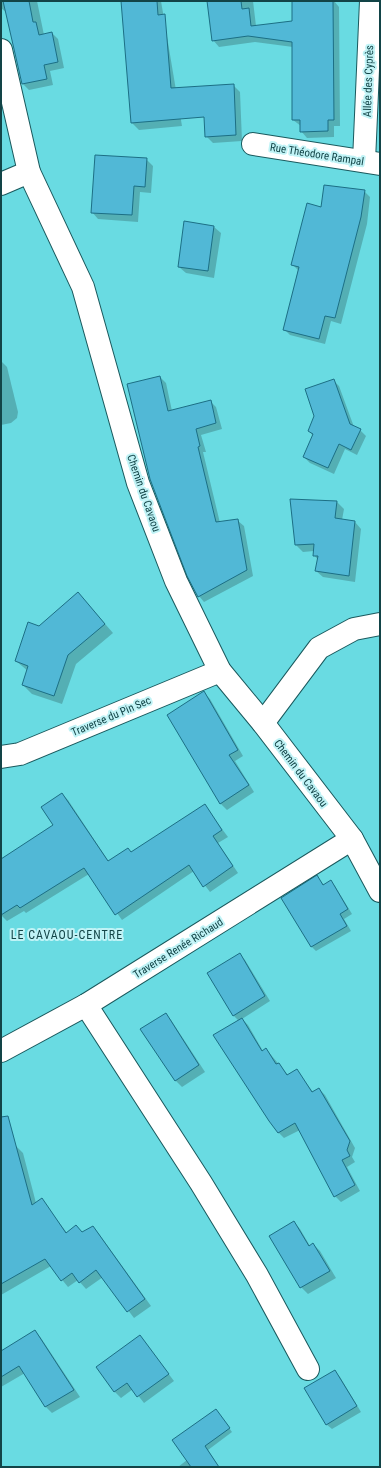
<svg xmlns="http://www.w3.org/2000/svg" width="381" height="1468" viewBox="0 0 381 1468" font-family="'Roboto Condensed',sans-serif">
	<style>
		.shadow { fill: #0003 }
		.building { fill: #51b8d6; stroke: #1c6f85 }
		.lines { fill: none; stroke-linecap: round; stroke-linejoin: round }
		.minor-casing { stroke: #1a595d; stroke-width: 24 }
		.minor { stroke: #fff; stroke-width: 22 }
		.labels { text-anchor: middle; stroke-width: 4; stroke-linejoin: round; paint-order: stroke }
		.street-label { font-size: 11px; fill: #124447; stroke: #c0f3f6 }
		.neighbourhood-label { font-size: 12px; letter-spacing: 1px; fill: #124447; stroke: #c0f3f6 }
	</style>
	<rect width="100%" height="100%" fill="#69dbe2"/>
	<!-- shadow -->
	<g class="shadow">
		<path d="M1 1H37L44 35 52 33 58 39 64 68 50 71 53 85 29 90 23 84 7 13 1 8Z"/>
		<path d="M122 1H161L182 126 139 130 132 123Z"/>
		<path d="M208 1H253L256 26 293 21V1H334L339 7 340 126H334V137L307 138 301 131V126L293 120V47L255 42 219 47 213 40Z"/>
		<path d="M233 85 240 92 242 141 213 143 206 136Z"/>
		<path d="M146 159 153 166 151 193 140 192 138 222 98 219 92 212Z"/>
		<path d="M364 191 370 197 367 224 341 324 331 321 325 344 290 335 284 329 298 270 292 264 322 208Z"/>
		<path d="M214 227 221 233 214 278 186 273 179 267Z"/>
		<path d="M1 361 7 367 18 412 17 418 11 423 1 425Z"/>
		<path d="M160 377 166 383 172 411 210 401 216 407 222 429 201 435 206 452H203L220 523 238 521 244 526 253 576 204 602 199 596Z"/>
		<path d="M333 380 339 386 354 427 360 430 366 436 357 455 345 449 334 474 310 463 304 457 313 436 309 431Z"/>
		<path d="M291 501 337 502 344 509 342 520 355 522 361 529 355 582 323 577 316 571 318 560 314 555V551L303 552 296 545Z"/>
		<path d="M86 602 113 633 76 664 62 704 32 694 23 685 28 671 16 661 39 627Z"/>
		<path d="M204 693 210 699 243 756 235 761 254 792 227 810 221 804 169 715Z"/>
		<path d="M62 794 68 800 109 862 132 853 204 805 228 837 218 843 238 873 210 892 194 871 122 920 89 874 26 913 24 911 7 921 1 915V860L55 825Z"/>
		<path d="M317 877 325 886 331 882 335 886 352 914 344 919 351 931 316 951 311 946Z"/>
		<path d="M239 954 245 960 270 1001 242 1019 248 1025 263 1051 266 1049 288 1075 296 1070 313 1092 319 1089 325 1095 355 1148 352 1157 355 1162 347 1167 360 1191 341 1202 335 1196 300 1130 284 1138 278 1132 239 1021 234 1016Z"/>
		<path d="M165 1014 171 1020 205 1072 182 1087 176 1081 141 1029Z"/>
		<path d="M16 1146 23 1153 36 1203 41 1199 67 1233H83L93 1227 99 1234 151 1306 134 1318 103 1277 86 1289 78 1280 68 1287 51 1266 1 1295V1150Z"/>
		<path d="M294 1222 300 1229 310 1246 313 1244 320 1251 336 1278 308 1294 301 1287Z"/>
		<path d="M35 1331 41 1338 80 1397 52 1413 46 1407 25 1373 1 1387V1352Z"/>
		<path d="M140 1336 174 1381 144 1403 133 1389 121 1398 114 1391Z"/>
		<path d="M334 1372 340 1377 361 1412 332 1429 326 1424Z"/>
		<path d="M219 1414 232 1432 208 1450 219 1467H178L187 1460Z"/>
	</g>
	<!-- building -->
	<g class="building">
		<path d="M3 1H29L33 22H36L39 35 52 32 58 62 44 65 47 79 22 84Z"/>
		<path d="M121 1H157L158 15 165 14 171 88 234 84 236 135 205 137 204 117 131 123Z"/>
		<path d="M207 1H241L242 9 249 8 251 26 292 21V1H333L334 120H328V131L300 132V120H292V42L248 36 212 41Z"/>
		<path d="M95 155 147 158 145 187 134 186 132 215 91 213Z"/>
		<path d="M324 185 365 190 361 217 335 318 325 316 319 339 283 330 299 267 291 265 307 203 321 207Z"/>
		<path d="M184 221 214 226 208 271 178 267Z"/>
		<path d="M160 376 168 411 211 400 216 423 196 429 200 446 198 447 216 522 238 519 247 570 198 597 187 576 150 479 127 384Z"/>
		<path d="M334 379 350 424 361 429 351 450 339 444 328 468 303 457 313 434 308 431 314 416 305 389Z"/>
		<path d="M290 499 337 501 335 518 355 521 349 576 315 571 318 556H313L314 544 295 545Z"/>
		<path d="M78 592 105 624 68 655 54 696 22 685 28 666 15 661 28 622 39 626Z"/>
		<path d="M204 691 238 750 229 755 249 785 220 804 167 715Z"/>
		<path d="M62 793 108 861 128 848 131 852 205 804 222 830 213 836 233 866 203 887 189 865 115 915 84 868 20 908 17 905 1 915V859L53 825 41 807Z"/>
		<path d="M317 875 323 885 331 880 348 909 340 914 347 926 311 947 281 898Z"/>
		<path d="M240 953 265 996 233 1016 207 973Z"/>
		<path d="M166 1013 199 1065 175 1081 140 1029Z"/>
		<path d="M242 1018 262 1051 266 1048 276 1064 279 1063 287 1075 297 1069 312 1092 319 1088 350 1141 347 1150 350 1156 342 1160 355 1185 334 1197 295 1123 278 1133 269 1121 213 1035Z"/>
		<path d="M8 1116 32 1205 42 1198 66 1233 76 1225 82 1232 93 1226 145 1299 127 1312 96 1270 79 1283 72 1273 61 1281 45 1259 1 1284V1117Z"/>
		<path d="M294 1221 309 1246 313 1243 330 1271 300 1288 269 1236Z"/>
		<path d="M35 1330 74 1390 45 1407 19 1366 1 1377V1351Z"/>
		<path d="M140 1335 169 1374 137 1397 127 1383 114 1392 96 1367Z"/>
		<path d="M335 1370 357 1406 326 1425 304 1388Z"/>
		<path d="M216 1409 230 1428 205 1446 219 1467H191L172 1440Z"/>
	</g>
	<g class="lines">
		<!-- minor casing -->
		<g class="minor-casing">
			<g id="minor">
				<path d="M1 50 29 172 83 287 138 483 176 581 220 671 263 723 352 839 380 891"/>
				<path d="M253 144 380 164"/>
				<path d="M364 161 371 1"/>
				<path d="M1 184 29 172"/>
				<path d="M263 723 319 648 354 629 380 624"/>
				<path d="M1 757 20 754 220 671"/>
				<path d="M86 1005 201 1183 257 1275 308 1369"/>
				<path d="M1 1051 86 1005 352 839"/>
			</g>
		</g>
		<!-- minor -->
		<use href="#minor" class="minor"/>
	</g>
	<g class="labels">
		<!-- street labels -->
		<g class="street-label">
			<text transform="translate(368 81) rotate(-88)" y="4">Allée des Cyprès</text>
			<text transform="translate(317 154) rotate(9)" y="4">Rue Théodore Rampal</text>
			<text transform="translate(144 493) rotate(71)" y="4">Chemin du Cavaou</text>
			<text transform="translate(111 716) rotate(-23)" y="4">Traverse du Pin Sec</text>
			<text transform="translate(301 773) rotate(53)" y="4">Chemin du Cavaou</text>
			<text transform="translate(178 948) rotate(-32)" y="4">Traverse Renée Richaud</text>
		</g>
		<!-- neighbourhood labels -->
		<g class="neighbourhood-label">
			<text x="67" y="939">LE CAVAOU-CENTRE</text>
		</g>
	</g>
	<!-- border -->
	<rect width="381" height="1468" fill="none" stroke="#124447" stroke-width="4"/>
</svg>
